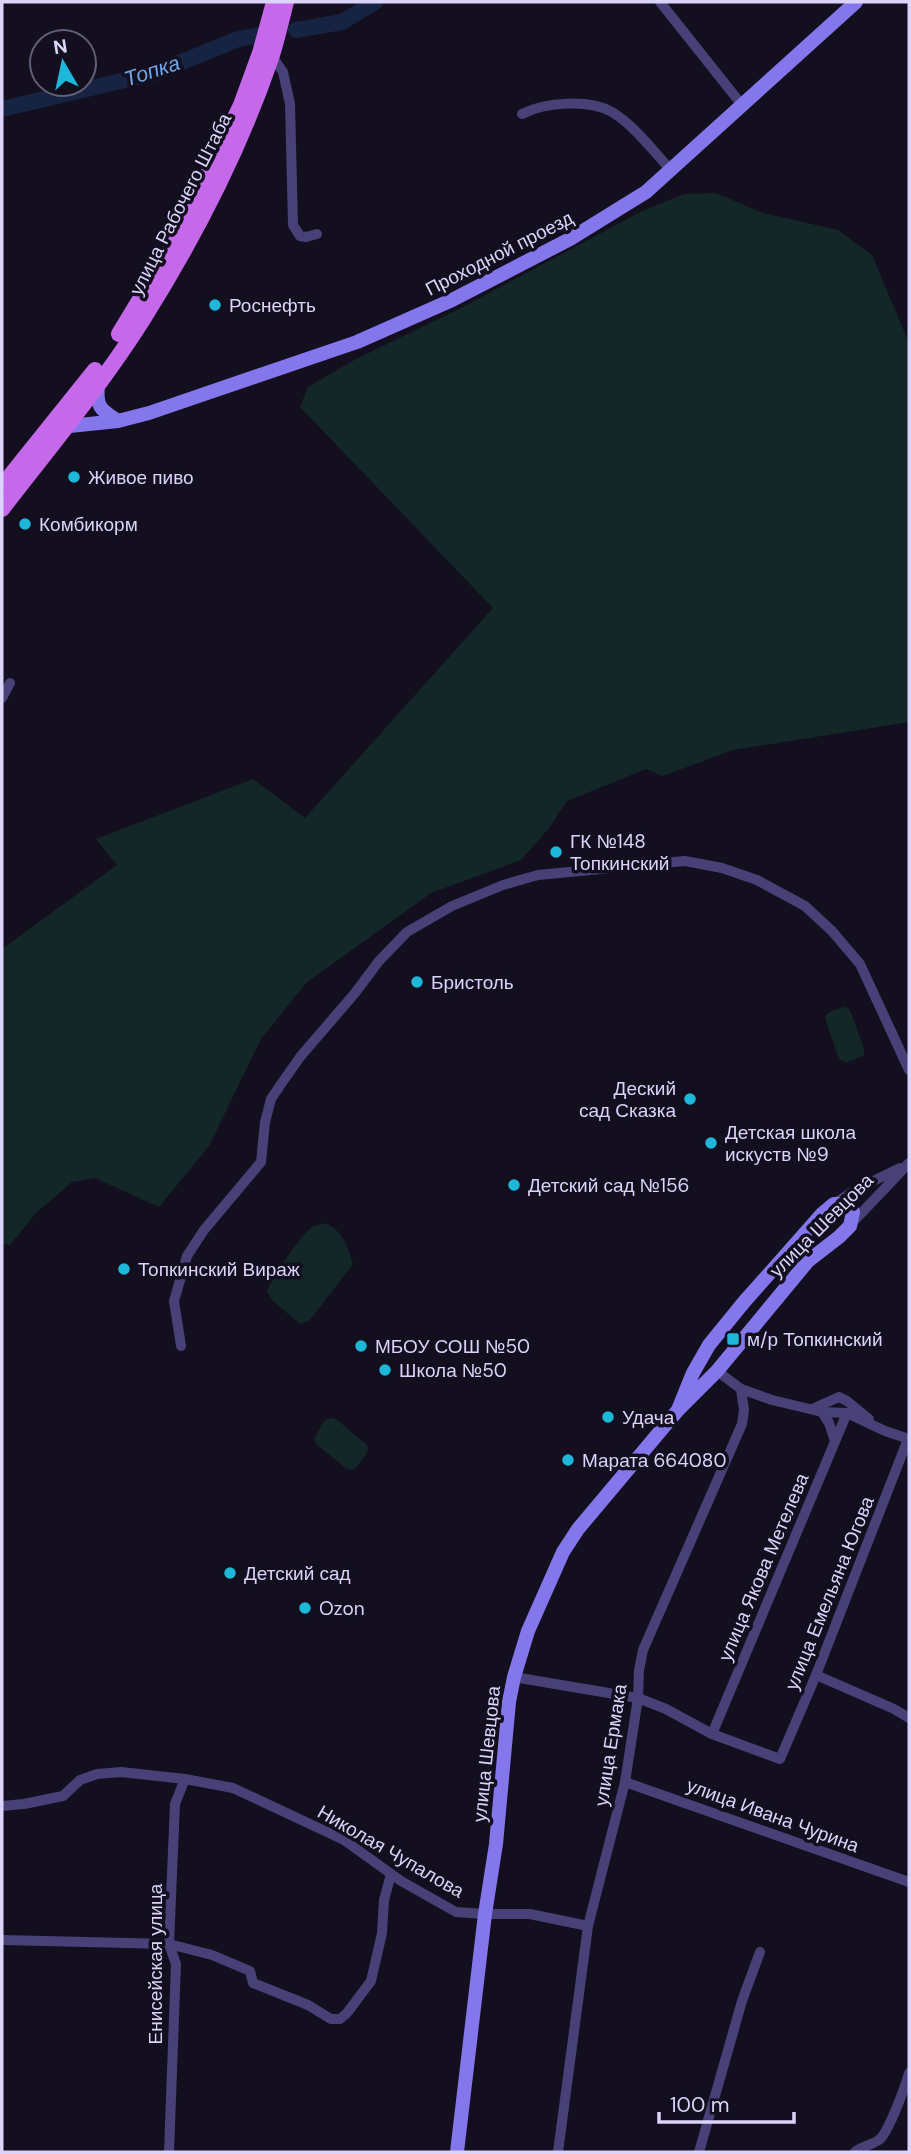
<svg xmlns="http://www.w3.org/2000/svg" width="911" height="2154" viewBox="0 0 911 2154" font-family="'DM Sans',sans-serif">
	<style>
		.green { fill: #132728 }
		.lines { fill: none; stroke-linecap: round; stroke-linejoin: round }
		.river { stroke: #162342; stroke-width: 16 }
		.street { stroke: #484177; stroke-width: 10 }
		.secondary { stroke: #8477ec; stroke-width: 14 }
		.primary { stroke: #c569ea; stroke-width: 16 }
		.poi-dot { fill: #1eb7da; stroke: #130f1f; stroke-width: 2.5 }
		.labels { text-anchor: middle; stroke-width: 7; stroke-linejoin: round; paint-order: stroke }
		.street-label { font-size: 19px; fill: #dbd3f9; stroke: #130f1f }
		.poi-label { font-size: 19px; fill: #dbd3f9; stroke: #130f1f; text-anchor: start }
		.water-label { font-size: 21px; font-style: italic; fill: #6fa7eb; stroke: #130f1f }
	</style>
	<rect width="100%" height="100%" fill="#130f1f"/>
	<!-- green -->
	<g class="green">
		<path d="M716 193 763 213 838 230 872 255 909 343V722L733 750 663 776 646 769 567 801 549 828 521 860 431 893 306 983 261 1039 209 1146 159 1207 95 1178 72 1182 36 1213 10 1245 2 1244V949L117 865 96 839 253 779 305 818 493 608 300 407 308 387 356 359 463 307 642 211 684 194Z"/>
		<path d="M843 1007 848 1008 851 1013 864 1049V1055L846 1063 839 1059 825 1018 828 1013Z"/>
		<path d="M325 1223C344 1232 347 1245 353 1264L309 1321 300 1324 273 1301 267 1291C272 1278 302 1232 314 1226 315 1225 324 1224 325 1223Z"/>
		<path d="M331 1418 336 1419 367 1445 368 1451 357 1467 352 1470 347 1469 316 1444 314 1439 324 1421Z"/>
	</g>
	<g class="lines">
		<!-- river -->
		<g class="river">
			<path d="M296 30 342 22 375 2"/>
			<path d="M2 109 155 73 238 39 259 35"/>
		</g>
		<!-- street -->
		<g class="street">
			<path d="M660 2 742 105"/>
			<path d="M272 56 283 72 290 104 293 225 300 236 306 237 317 234"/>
			<path d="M522 114C545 102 589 99 612 112 635 126 653 151 671 170"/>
			<path d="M2 698 10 683"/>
			<path d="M834 1204 855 1190 900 1168"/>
			<path d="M851 1224 909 1163"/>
			<path d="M181 1346 174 1301 187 1256 204 1230 261 1162 265 1122 271 1099 279 1087 300 1057 355 993 379 961 407 932 452 906 503 885 538 875 685 861 722 868 757 880 805 906 832 931 860 964 909 1070"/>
			<path d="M741 1389 772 1400 822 1412 847 1413 885 1431 909 1439"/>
			<path d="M812 1409 839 1397 847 1401 869 1419"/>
			<path d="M822 1412 829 1423 835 1441"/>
			<path d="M816 1675 894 1709 909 1718"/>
			<path d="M514 1677 638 1698 666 1709 712 1734 780 1759 816 1675 908 1439"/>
			<path d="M712 1734 847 1413"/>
			<path d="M625 1782 909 1882"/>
			<path d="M2 1806 24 1804 63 1796 80 1780 97 1774 121 1772 185 1779 233 1788 344 1840 401 1881 456 1912 485 1914H530L588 1926"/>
			<path d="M2 1940 169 1944 212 1955 250 1971 253 1983 308 2005 331 2019H340L347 2013 371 1981 382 1933 384 1900 391 1874"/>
			<path d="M169 2152 176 1964 169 1944 175 1804 185 1779"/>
			<path d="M558 2152 588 1926 625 1782 638 1698 639 1670 643 1650 742 1424 744 1410 741 1389 717 1371"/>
			<path d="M699 2152 742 2001 760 1952"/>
			<path d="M855 2152C862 2146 873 2145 880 2139 889 2131 905 2087 909 2073"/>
		</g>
		<!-- secondary -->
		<g class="secondary">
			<path d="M98 384C96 406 99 409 118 421"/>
			<path d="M60 427 118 421 149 413 357 342 452 300 570 239 646 192 856 2"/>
			<path d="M457 2152 485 1914 496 1844 509 1702 514 1677 528 1631 563 1552 578 1529 678 1410 717 1371 808 1261 839 1237 850 1226 853 1212 851 1207 847 1204H834L822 1214 744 1302 709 1345 693 1373 678 1410"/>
		</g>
		<!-- primary -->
		<g class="primary">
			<path d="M119 334 176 240 241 105 260 53 274 2"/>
			<path d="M2 486 95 370"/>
			<path d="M2 509C50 447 100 387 142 321 193 240 240 149 271 58 277 40 281 21 286 2"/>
		</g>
	</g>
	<!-- markers -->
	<g class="poi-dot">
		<circle cx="215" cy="305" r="7"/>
		<circle cx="74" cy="477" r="7"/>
		<circle cx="25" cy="524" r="7"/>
		<circle cx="556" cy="852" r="7"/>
		<circle cx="417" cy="982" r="7"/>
		<circle cx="690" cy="1099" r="7"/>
		<circle cx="711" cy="1143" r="7"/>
		<circle cx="514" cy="1185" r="7"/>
		<circle cx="124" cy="1269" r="7"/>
		<rect x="726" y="1332" width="14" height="14" rx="3.5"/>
		<circle cx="361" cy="1346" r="7"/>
		<circle cx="385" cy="1370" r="7"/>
		<circle cx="608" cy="1417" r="7"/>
		<circle cx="568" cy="1460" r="7"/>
		<circle cx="230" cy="1573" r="7"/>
		<circle cx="305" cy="1608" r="7"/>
	</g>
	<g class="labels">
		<!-- street labels -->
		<g class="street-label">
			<text transform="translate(180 204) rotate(-63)" y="7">улица Рабочего Штаба</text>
			<text transform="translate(499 253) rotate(-27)" y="7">Проходной проезд</text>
			<text transform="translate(821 1225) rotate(-45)" y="7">улица Шевцова</text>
			<text transform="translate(763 1567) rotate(-67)" y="7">улица Якова Метелева</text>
			<text transform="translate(829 1593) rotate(-68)" y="7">улица Емельяна Югова</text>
			<text transform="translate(610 1745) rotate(-81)" y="7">улица Ермака</text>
			<text transform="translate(486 1754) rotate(-84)" y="7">улица Шевцова</text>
			<text transform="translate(773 1815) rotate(20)" y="7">улица Ивана Чурина</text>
			<text transform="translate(391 1851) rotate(30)" y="7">Николая Чупалова</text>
			<text transform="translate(155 1964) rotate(-90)" y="7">Енисейская улица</text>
		</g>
		<!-- poi labels -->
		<g class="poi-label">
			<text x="229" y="312">Роснефть</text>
			<text x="88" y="484">Живое пиво</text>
			<text x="39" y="531">Комбикорм</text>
			<text x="570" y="848">ГК №148<tspan x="570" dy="22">Топкинский</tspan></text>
			<text x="431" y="989">Бристоль</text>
			<text x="676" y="1095" text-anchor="end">Деский<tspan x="676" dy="22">сад Сказка</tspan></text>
			<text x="725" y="1139">Детская школа<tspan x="725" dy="22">искуств №9</tspan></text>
			<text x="528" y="1192">Детский сад №156</text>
			<text x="138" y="1276">Топкинский Вираж</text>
			<text x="747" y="1346">м/р Топкинский</text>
			<text x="375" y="1353">МБОУ СОШ №50</text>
			<text x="399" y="1377">Школа №50</text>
			<text x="622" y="1424">Удача</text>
			<text x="582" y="1467">Марата 664080</text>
			<text x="244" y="1580">Детский сад</text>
			<text x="319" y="1615">Ozon</text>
		</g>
		<!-- water labels -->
		<g class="water-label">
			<text transform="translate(152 71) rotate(-18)" y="7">Топка</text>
		</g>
	</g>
	<!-- border -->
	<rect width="911" height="2154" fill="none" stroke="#dbd3f9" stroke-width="7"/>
	<!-- north arrow -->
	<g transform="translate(63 63) rotate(351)"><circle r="33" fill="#130f1f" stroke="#635d76" stroke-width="2"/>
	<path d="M0-5L12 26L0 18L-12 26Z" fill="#1eb7da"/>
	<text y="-10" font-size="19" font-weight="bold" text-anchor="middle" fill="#dbd3f9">N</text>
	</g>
	<!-- scale -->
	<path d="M659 2112v10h135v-10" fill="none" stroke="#dbd3f9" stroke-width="3.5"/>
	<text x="670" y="2112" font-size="21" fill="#dbd3f9" stroke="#130f1f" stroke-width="5" paint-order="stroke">100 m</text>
</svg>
